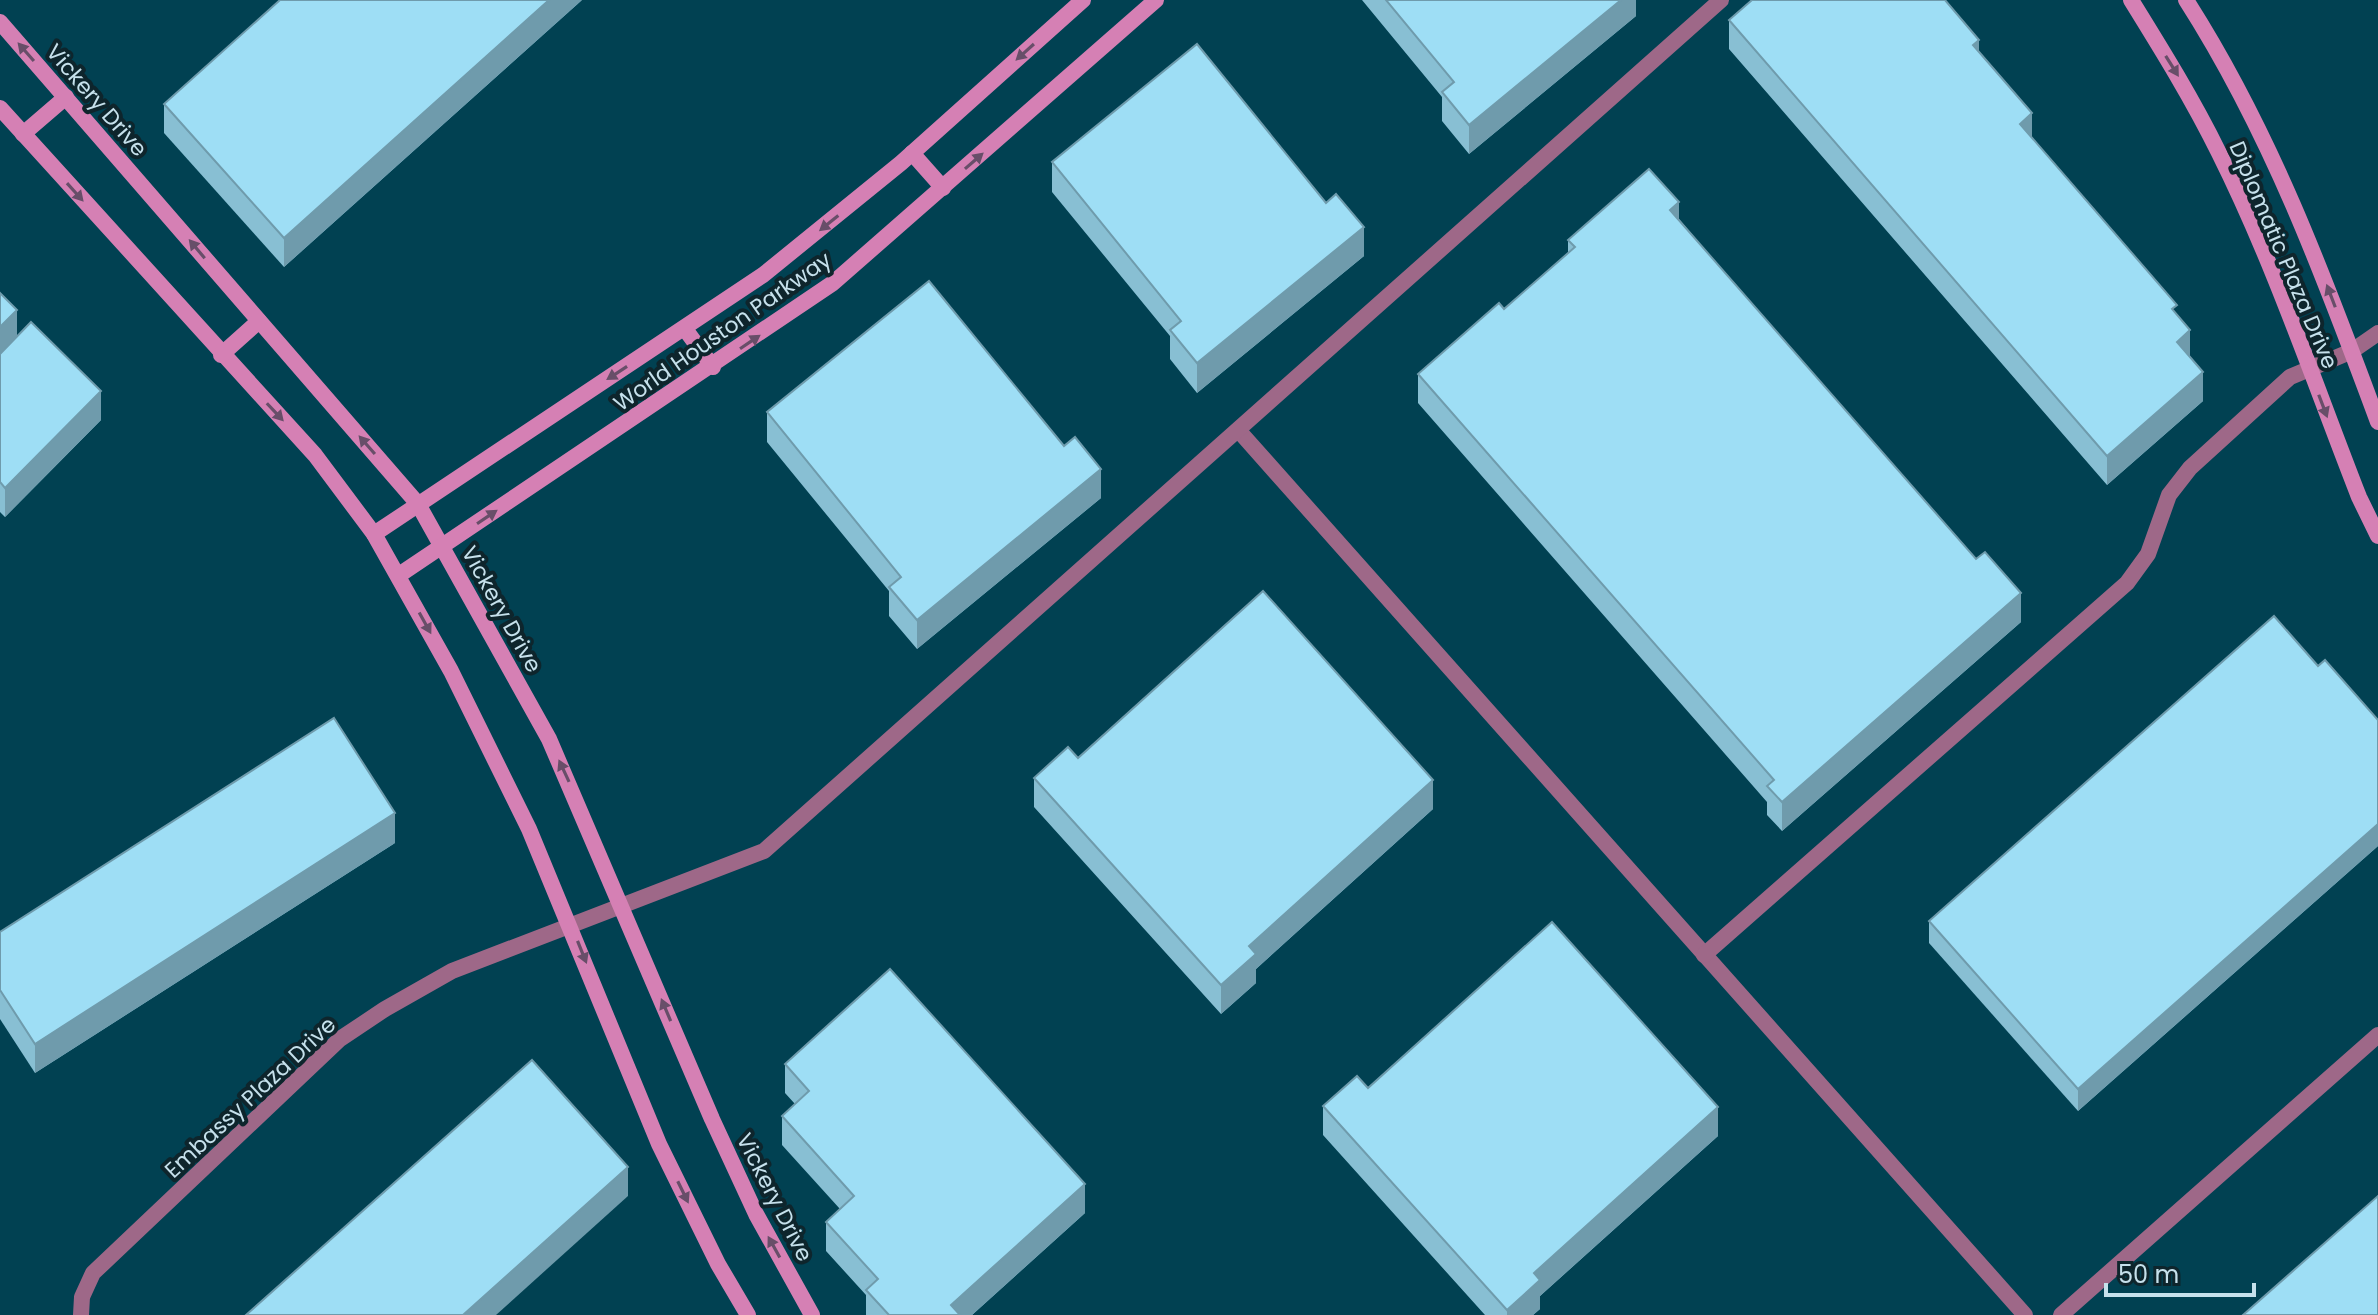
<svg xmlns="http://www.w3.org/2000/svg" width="2378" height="1315" viewBox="0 0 2378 1315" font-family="Poppins,sans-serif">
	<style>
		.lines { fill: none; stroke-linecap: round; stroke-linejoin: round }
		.street { stroke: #9e6888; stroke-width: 16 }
		.secondary { stroke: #d580b4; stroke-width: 16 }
		.wall { fill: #88bfd3 }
		.shaded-wall { fill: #6f9bac }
		.building { fill: #9edef5; stroke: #6f9bac; stroke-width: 2 }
		.oneway { fill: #684e69 }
		.labels { text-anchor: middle; stroke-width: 8; stroke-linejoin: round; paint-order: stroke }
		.street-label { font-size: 22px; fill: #c6e1ec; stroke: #0e252c }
	</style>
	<rect width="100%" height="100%" fill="#014152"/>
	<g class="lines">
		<!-- street -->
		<g class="street">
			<path d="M1239 431 2025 1315"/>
			<path d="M1704 955 2127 583 2148 554 2169 495 2190 468 2290 377 2352 351 2378 333"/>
			<path d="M81 1315 82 1297 93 1273 340 1039 385 1009 452 971 764 851 1721 0"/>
			<path d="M2061 1315 2378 1035"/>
		</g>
		<!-- secondary -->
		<g class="secondary">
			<path d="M2131 0C2162 50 2193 100 2219 153 2274 263 2314 382 2359 497L2378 536"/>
			<path d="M2186 0C2270 131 2324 276 2378 422"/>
			<path d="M0 22 418 504 549 739 712 1119 756 1214 812 1315"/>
			<path d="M0 108 315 455 374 534 451 671 529 829 659 1144 718 1264 748 1315"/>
			<path d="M23 134 66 97"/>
			<path d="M912 153 943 188"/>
			<path d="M685 329 713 367"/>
			<path d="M221 355 259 321"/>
			<path d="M374 534 763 275 901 163 1083 0"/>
			<path d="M399 575 833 283 1156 0"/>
		</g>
	</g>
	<!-- wall -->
	<g class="wall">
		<path d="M582 0 284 267 164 133V104Z"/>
		<path d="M1362 0H1636V16L1469 154 1442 121V97Z"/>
		<path d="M1729 20 1979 52 2032 138 2177 315 2203 401 2107 485 1729 49Z"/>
		<path d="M1052 162 1364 256 1197 393 1170 359V336L1052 192Z"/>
		<path d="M1679 219 2021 622 1782 831 1767 815V802L1418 403V374L1504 309 1568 253V240Z"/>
		<path d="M0 293 17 336 101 420 5 517 0 512Z"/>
		<path d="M767 412 1101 498 917 649 889 616V591L767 442Z"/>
		<path d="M2318 666 2378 720V846L2078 1111 1929 943V921Z"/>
		<path d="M1078 758 1433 809 1256 969V983L1221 1014 1034 807V778Z"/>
		<path d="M395 843 35 1073 0 1019V932Z"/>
		<path d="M785 1064 1085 1213 972 1315H866V1295L826 1251V1222L840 1209 782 1145V1116L795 1104 785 1093Z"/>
		<path d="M1368 1088 1718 1136 1540 1296V1309L1533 1315H1485L1323 1135V1106Z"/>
	</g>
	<!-- shaded-wall -->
	<g class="shaded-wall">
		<path d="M549 0H582L284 267V238Z"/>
		<path d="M1621 0H1636V16L1469 154V125Z"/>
		<path d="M1979 40V69L1973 45Z"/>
		<path d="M2032 113V142L2020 124Z"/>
		<path d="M1679 202V232L1670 210Z"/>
		<path d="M1364 227V256L1197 393V363Z"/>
		<path d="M17 310V339L0 357V327Z"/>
		<path d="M2190 330V359L2177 342Z"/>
		<path d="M2203 372V401L2107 485V456Z"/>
		<path d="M101 391V420L5 517V488Z"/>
		<path d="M1101 469V498L917 649V620Z"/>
		<path d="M2021 593V622L1782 831V802Z"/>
		<path d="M1433 780V809L1256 969V983L1221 1014V985L1249 946Z"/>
		<path d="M395 813V843L35 1073V1044Z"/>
		<path d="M2378 824V846L2078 1111V1089Z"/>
		<path d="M1718 1107V1136L1540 1296V1309L1533 1315H1507V1310L1534 1273Z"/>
		<path d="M628 1167V1196L496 1315H463Z"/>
		<path d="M1085 1184V1213L972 1315H951V1305Z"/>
	</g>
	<!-- building -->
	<g class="building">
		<path d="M280 0H549L284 238 164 104Z"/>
		<path d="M1386 0H1621L1469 125 1442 92 1454 82Z"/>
		<path d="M1752 0H1945L1979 40 1973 45 2032 113 2020 124 2177 305 2172 309 2190 330 2177 342 2203 372 2107 456 1729 20Z"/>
		<path d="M1197 44 1326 203 1336 194 1364 227 1197 363 1170 330 1181 321 1052 162Z"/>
		<path d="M1649 169 1679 202 1670 210 1976 559 1985 552 2021 593 1782 802 1767 786 1774 780 1418 374 1499 303 1504 309 1575 247 1568 240Z"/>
		<path d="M929 281 1064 446 1075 437 1101 469 917 620 889 587 901 577 767 412Z"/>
		<path d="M0 293 17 310 0 327Z"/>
		<path d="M31 322 101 391 5 488 0 482V354Z"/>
		<path d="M1263 591 1433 780 1249 946 1256 954 1221 985 1034 778 1068 747 1078 758Z"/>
		<path d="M2274 616 2318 666 2325 660 2378 720V824L2078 1089 1929 921Z"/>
		<path d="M334 718 395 813 35 1044 0 990V932Z"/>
		<path d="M1552 922 1718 1107 1534 1273 1540 1280 1507 1310 1323 1106 1357 1076 1368 1088Z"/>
		<path d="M890 969 1085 1184 951 1305 960 1315H889L866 1290 878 1279 826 1222 854 1196 782 1116 809 1091 785 1064Z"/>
		<path d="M532 1060 628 1167 463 1315H246Z"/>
		<path d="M2378 1196V1315H2243Z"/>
	</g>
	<!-- one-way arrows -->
	<defs><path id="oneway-solid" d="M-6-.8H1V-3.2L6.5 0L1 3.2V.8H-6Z" transform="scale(2)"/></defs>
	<g class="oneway">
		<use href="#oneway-solid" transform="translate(26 52) rotate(-131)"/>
		<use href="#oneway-solid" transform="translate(1025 52) rotate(138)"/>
		<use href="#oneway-solid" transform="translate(2172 66) rotate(58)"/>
		<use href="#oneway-solid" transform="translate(974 161) rotate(-41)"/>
		<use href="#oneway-solid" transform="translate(75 192) rotate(48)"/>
		<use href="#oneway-solid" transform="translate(829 223) rotate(141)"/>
		<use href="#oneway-solid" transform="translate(197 249) rotate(-130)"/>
		<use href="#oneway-solid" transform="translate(2331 296) rotate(-111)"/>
		<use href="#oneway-solid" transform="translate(750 342) rotate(-34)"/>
		<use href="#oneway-solid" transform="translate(617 373) rotate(147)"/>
		<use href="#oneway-solid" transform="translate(2323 406) rotate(69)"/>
		<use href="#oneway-solid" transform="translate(275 412) rotate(47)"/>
		<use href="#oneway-solid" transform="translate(367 445) rotate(-131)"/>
		<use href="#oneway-solid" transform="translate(487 517) rotate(-34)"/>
		<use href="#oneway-solid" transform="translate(425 623) rotate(61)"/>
		<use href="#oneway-solid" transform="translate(564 771) rotate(-115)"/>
		<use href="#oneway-solid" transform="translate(582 952) rotate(68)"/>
		<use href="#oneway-solid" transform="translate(666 1010) rotate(-113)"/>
		<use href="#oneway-solid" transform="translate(683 1192) rotate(64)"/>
		<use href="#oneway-solid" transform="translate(774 1247) rotate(-119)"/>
	</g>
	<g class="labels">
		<!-- street labels -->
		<g class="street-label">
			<text transform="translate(97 100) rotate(49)" y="8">Vickery Drive</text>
			<text transform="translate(2284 255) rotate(67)" y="8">Diplomatic Plaza Drive</text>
			<text transform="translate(722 331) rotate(-35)" y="8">World Houston Parkway</text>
			<text transform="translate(502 609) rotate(61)" y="8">Vickery Drive</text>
			<text transform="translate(250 1097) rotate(-43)" y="8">Embassy Plaza Drive</text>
			<text transform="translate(775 1197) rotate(63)" y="8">Vickery Drive</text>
		</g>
	</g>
	<!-- scale -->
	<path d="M2106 1283v12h148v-12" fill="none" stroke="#c6e1ec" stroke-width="4"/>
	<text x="2118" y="1283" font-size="24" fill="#c6e1ec" stroke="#0e252c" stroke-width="6" paint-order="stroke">50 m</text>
</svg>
